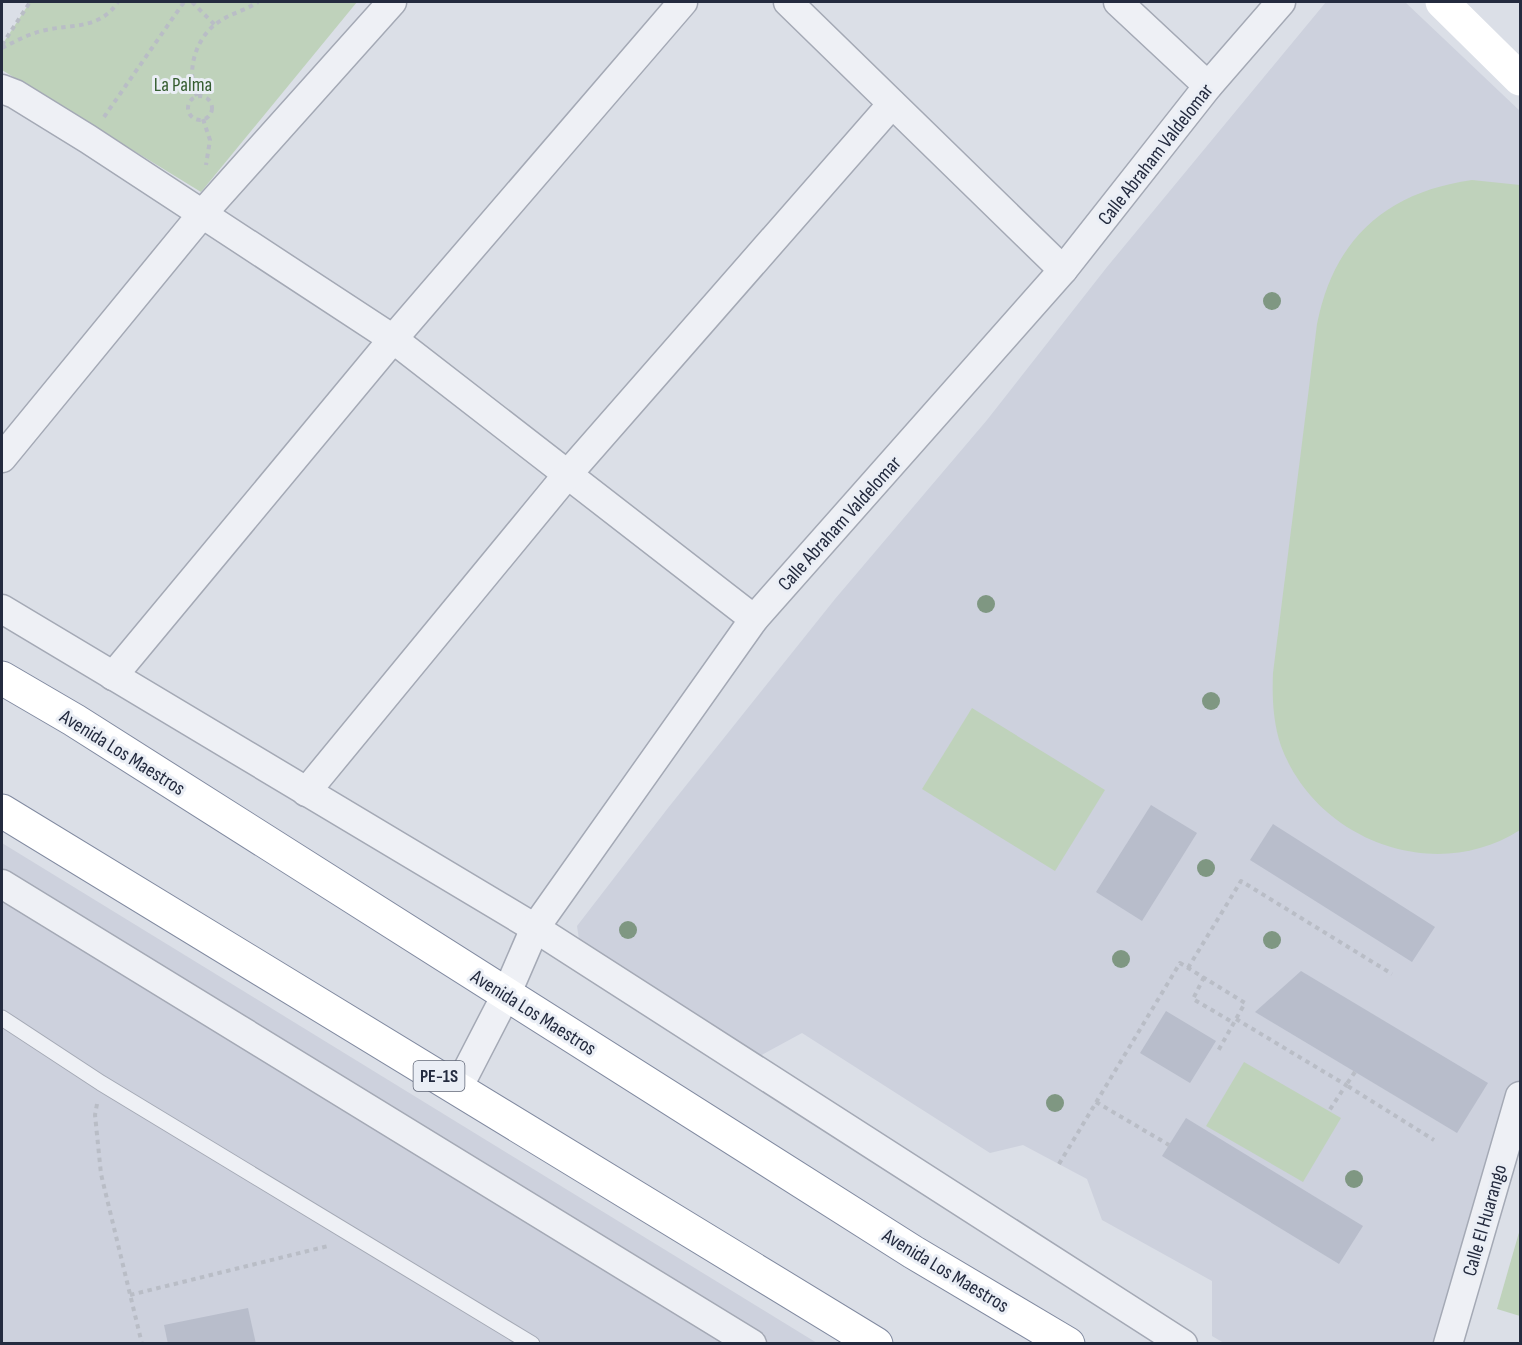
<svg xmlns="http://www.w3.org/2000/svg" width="1522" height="1345" viewBox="0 0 1522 1345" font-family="'Sofia Sans Condensed',sans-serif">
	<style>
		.built { fill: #cdd1dd }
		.green { fill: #bfd2bb }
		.building { fill: #b8bdcb }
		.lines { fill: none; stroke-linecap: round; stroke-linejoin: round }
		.service-casing { stroke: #a4a9b5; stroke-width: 17 }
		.minor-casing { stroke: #a4a9b5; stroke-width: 31 }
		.trunk-casing { stroke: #818aa0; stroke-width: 35 }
		.path { stroke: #b9bdc6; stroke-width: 4; stroke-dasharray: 4.5 4.5; stroke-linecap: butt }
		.service { stroke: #eef0f5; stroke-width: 15 }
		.minor { stroke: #eef0f5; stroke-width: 28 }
		.secondary { stroke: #fff; stroke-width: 33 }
		.trunk { stroke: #fff; stroke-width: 33 }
		.tree { fill: #7f9782 }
		.labels { text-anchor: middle; stroke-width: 6; stroke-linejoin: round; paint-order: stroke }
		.shield { fill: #eaeef5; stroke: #5f6676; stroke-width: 1.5 }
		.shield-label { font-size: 18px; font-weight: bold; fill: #242b3f }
		.park-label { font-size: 20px; fill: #345c2f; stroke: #eaeef5 }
		.street-label { font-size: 20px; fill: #242b3f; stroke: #eaeef5 }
	</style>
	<rect width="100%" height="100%" fill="#dbdfe7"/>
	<!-- built -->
	<g class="built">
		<path d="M1326 2H1405L1520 111V1092L1448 1343H1224L1212 1336V1281L1102 1220 1087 1179 1023 1145 990 1153 802 1033 756 1058 581 953 577 926 668 808 835 599 987 420 1107 267Z"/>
		<path d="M2 843 817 1343H2Z"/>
	</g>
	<!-- green -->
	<g class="green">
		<path d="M30 2H357L201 192 2 70V45Z"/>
		<path d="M1472 180 1520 185V830C1434 885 1316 840 1281 746 1273 722 1272 698 1273 673L1317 324C1334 238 1387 192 1472 180Z"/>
		<path d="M972 708 1105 790 1055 871 922 789Z"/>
		<path d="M1244 1062 1341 1118 1303 1182 1206 1126Z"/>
		<path d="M1520 1229V1316L1497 1309Z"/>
	</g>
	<!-- building -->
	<g class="building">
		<path d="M1151 805 1197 833 1142 921 1096 892Z"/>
		<path d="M1273 824 1435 927 1412 962 1250 860Z"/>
		<path d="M1301 971 1488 1083 1457 1133 1255 1012Z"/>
		<path d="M1166 1011 1216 1041 1190 1083 1140 1053Z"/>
		<path d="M1186 1118 1363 1226 1339 1264 1162 1156Z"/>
		<path d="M248 1308 256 1344H168L164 1325Z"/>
	</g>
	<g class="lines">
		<!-- service casing -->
		<g class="service-casing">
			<path id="service" d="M2 1018 101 1083 532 1344"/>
		</g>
		<!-- minor casing -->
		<g class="minor-casing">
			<g id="minor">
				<path d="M788 2 1063 270"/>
				<path d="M1118 2 1208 86"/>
				<path d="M2 89 15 94 88 139 393 339 754 619"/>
				<path d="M2 458 203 213 392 2"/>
				<path d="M2 609 535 928 1183 1344"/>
				<path d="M113 676 393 339 683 2"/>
				<path d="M306 792 567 475 892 104"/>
				<path d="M2 884 752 1344"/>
				<path d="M458 1088 506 995 535 928 754 619 1063 270 1208 86 1281 2"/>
				<path d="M1448 1344 1520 1096"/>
			</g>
		</g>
		<!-- trunk casing -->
		<g class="trunk-casing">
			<g id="trunk">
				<path d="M2 678 74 720 913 1252 1068 1344"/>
				<path d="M2 811 876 1344"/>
			</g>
		</g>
		<!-- path -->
		<g class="path">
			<path d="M192 2 215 25"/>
			<path d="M2 45 30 2"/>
			<path d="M2 48C16 41 30 33 46 30 74 24 100 29 118 2"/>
			<circle cx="200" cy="108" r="12"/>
			<path d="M197 96C185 71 196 36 220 21 232 13 246 10 258 2"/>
			<path d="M104 117 184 2"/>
			<path d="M203 119 210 140 206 165"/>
			<path d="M1188 968 1241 881 1392 974"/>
			<path d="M1204 977 1193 999 1234 1023"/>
			<path d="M1236 1019 1346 1085 1329 1111"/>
			<path d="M1355 1072 1346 1085 1434 1140"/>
			<path d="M1096 1102 1169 1145"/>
			<path d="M97 1104 95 1115 101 1174 142 1344"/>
			<path d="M1059 1164 1180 963 1245 1003 1218 1051"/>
			<path d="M130 1295 328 1246"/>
		</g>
		<!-- service -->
		<use href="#service" class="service"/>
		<!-- minor -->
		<use href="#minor" class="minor"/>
		<!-- secondary -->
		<path class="secondary" d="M1442 2 1520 79"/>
		<!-- trunk -->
		<use href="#trunk" class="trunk"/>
	</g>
	<!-- trees -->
	<g class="tree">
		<circle cx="1272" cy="301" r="9"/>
		<circle cx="986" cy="604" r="9"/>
		<circle cx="1211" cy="701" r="9"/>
		<circle cx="1206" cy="868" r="9"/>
		<circle cx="628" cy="930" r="9"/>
		<circle cx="1272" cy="940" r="9"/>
		<circle cx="1121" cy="959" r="9"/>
		<circle cx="1055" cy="1103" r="9"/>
		<circle cx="1354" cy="1179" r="9"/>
	</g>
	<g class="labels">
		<!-- shield labels -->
		<rect class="shield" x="413.5" y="1061" width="51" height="30" rx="4.5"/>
		<g class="shield-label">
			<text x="439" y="1082">PE-1S</text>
		</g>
		<!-- park labels -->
		<g class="park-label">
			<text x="183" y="91">La Palma</text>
		</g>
		<!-- street labels -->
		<g class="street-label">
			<text transform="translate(1155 154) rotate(-52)" y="7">Calle Abraham Valdelomar</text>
			<text transform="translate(839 523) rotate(-48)" y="7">Calle Abraham Valdelomar</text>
			<text transform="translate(123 752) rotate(32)" y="7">Avenida Los Maestros</text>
			<text transform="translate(534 1012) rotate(32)" y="7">Avenida Los Maestros</text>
			<text transform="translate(1484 1220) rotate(-74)" y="7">Calle El Huarango</text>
			<text transform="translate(946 1270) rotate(31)" y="7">Avenida Los Maestros</text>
		</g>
	</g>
	<!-- border -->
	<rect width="1522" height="1345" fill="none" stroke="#242b3f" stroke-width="6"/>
</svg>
